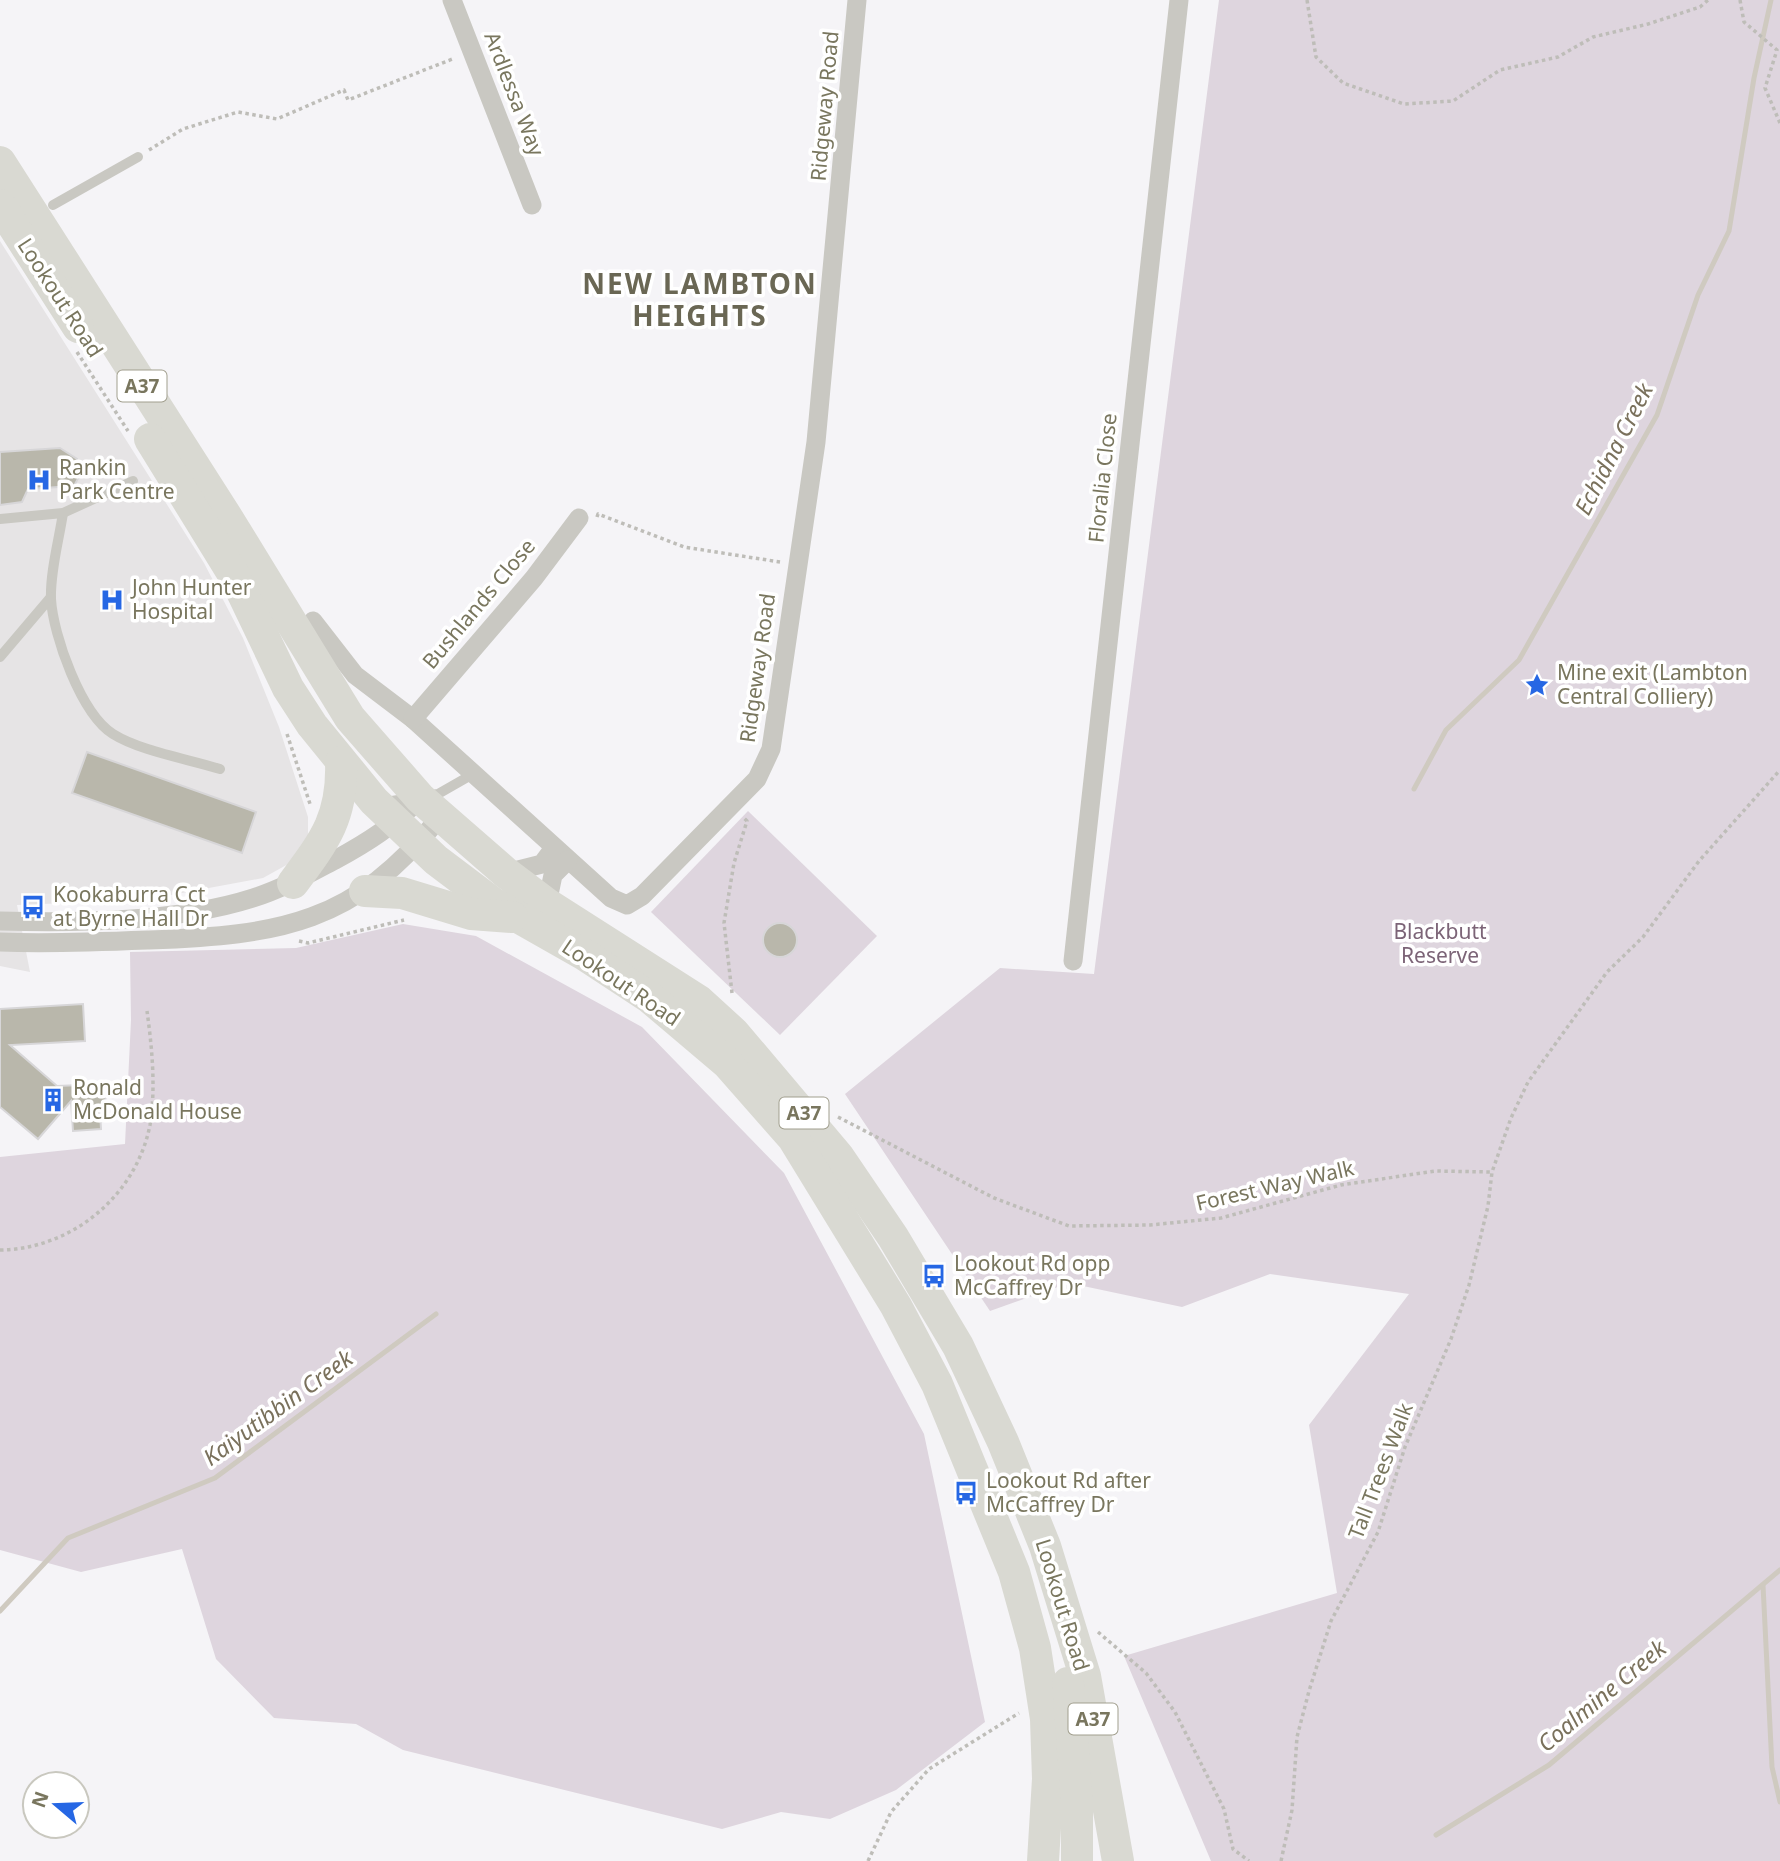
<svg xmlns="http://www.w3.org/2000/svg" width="1780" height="1861" viewBox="0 0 1780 1861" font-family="'Noto Sans',sans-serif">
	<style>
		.built { fill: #e6e4e5 }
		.green { fill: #ded5de }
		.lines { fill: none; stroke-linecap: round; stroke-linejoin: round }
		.stream { stroke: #cfcac0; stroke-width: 5 }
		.building { fill: #b9b7ab; stroke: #d7d6d8; stroke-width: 2 }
		.path { stroke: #bebdb8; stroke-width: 3.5; stroke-dasharray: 3.5 3.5; stroke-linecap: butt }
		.service { stroke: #c9c8c2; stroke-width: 10 }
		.minor { stroke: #c9c8c2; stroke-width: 19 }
		.trunk { stroke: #d9d9d2; stroke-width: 32 }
		.labels { text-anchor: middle; stroke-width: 7; stroke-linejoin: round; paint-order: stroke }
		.shield { fill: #fff; stroke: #a19f8e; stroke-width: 2 }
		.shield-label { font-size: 19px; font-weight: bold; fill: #79765e }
		.street-label { font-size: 21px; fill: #79765e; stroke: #fff }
		.poi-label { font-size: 21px; fill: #79765e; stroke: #fff; text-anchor: start }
		.park-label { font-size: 21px; fill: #7c6477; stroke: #fff }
		.water-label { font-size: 23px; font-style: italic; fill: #7a715c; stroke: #fff }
		.district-label { font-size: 28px; font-weight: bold; letter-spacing: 2px; fill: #6a6754; stroke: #fff }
	</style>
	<rect width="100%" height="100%" fill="#f5f4f7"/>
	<!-- built -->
	<path class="built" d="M0 241 204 563 243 638 279 727 308 817V838L299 858 263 878 144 900 17 905 30 972 0 966Z"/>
	<!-- green -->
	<g class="green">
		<path d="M1219 0H1780V1861H1211L1124 1656 1337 1593 1309 1425 1409 1294 1270 1274 1182 1307 1069 1283 990 1311 845 1094 1000 968 1094 974Z"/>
		<path d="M748 811 877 936 780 1035 651 912Z"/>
		<path d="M403 924 476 936 642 1027 784 1173 924 1434 985 1722 896 1790 830 1819 781 1812 722 1829 403 1750 356 1724 274 1718 216 1659 182 1549 81 1572 0 1550V1157L125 1144 131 1020 130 952 296 948Z"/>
	</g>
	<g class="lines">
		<!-- stream -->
		<g class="stream">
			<path d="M1414 789 1446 730 1519 660 1657 415 1698 295 1729 231 1754 78 1771 0"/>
			<path d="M1763 1585 1772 1767 1780 1802"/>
			<path d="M0 1611 68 1538 215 1478 436 1314"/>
			<path d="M1436 1835 1549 1765 1780 1570"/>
		</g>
	</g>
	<!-- building -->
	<g class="building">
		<path d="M60 448 77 459 81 473 74 486 28 489 22 502 0 505V452Z"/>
		<path d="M87 752 256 812 242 853 72 793Z"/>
		<circle cx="780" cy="940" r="17"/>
		<path d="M83 1004 85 1041 10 1045 57 1086 105 1084 106 1112 100 1113 101 1129 73 1131 71 1101 38 1139 0 1107V1009Z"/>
	</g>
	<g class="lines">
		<!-- path -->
		<g class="path">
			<path d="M1307 0 1316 57 1343 83 1404 104 1453 101 1500 70 1558 57 1593 37 1648 24 1700 7 1708 0"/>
			<path d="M1740 0 1744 22 1777 50 1765 88 1780 123"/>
			<path d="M149 150 183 129 238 112 277 119 344 90 348 100 455 58"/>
			<path d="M77 352 128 431"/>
			<path d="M597 517 598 514 684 547 780 562"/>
			<path d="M287 734 311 807"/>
			<path d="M299 941 308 943 404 920"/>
			<path d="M732 993 724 923 734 863 747 821 744 818"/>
			<path d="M838 1117 994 1198 1069 1226 1150 1225 1221 1218 1341 1185 1435 1171 1492 1172"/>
			<path d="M0 1250C72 1249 136 1196 150 1125 156 1089 152 1047 147 1011"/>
			<path d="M1098 1632 1146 1673 1175 1712 1224 1809 1233 1849 1249 1861"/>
			<path d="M868 1861 891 1812 929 1769 1019 1713"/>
			<path d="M1281 1861 1292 1810 1297 1737 1309 1691 1331 1621 1378 1532 1405 1447 1451 1339 1469 1285 1488 1206 1492 1172 1511 1118 1528 1082 1607 972 1643 937 1699 861 1780 770"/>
		</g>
		<!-- service -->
		<g class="service">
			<path d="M53 205 138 157"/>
			<path d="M63 513C59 540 50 572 51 599 53 635 81 714 113 734 140 751 188 759 220 769"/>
			<path d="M0 519 63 513 133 481"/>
			<path d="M0 657 51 597"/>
			<path d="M385 802 438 794 473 774"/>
		</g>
		<!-- minor -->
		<g class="minor">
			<path d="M452 0 532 205"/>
			<path d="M313 621 355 675 413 719 611 898 627 905 642 896 757 779 771 749 816 442 857 0"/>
			<path d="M413 719 534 578 579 518"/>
			<path d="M506 873 542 864 554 848"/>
			<path d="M547 904 553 875 568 860"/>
			<path d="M0 921C79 923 178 922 253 898 282 889 308 874 335 860 368 842 395 825 420 798"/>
			<path d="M0 942C50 944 99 942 149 940 281 935 354 924 440 817"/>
			<path d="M1073 961 1179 0"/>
		</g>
		<!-- trunk -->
		<g class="trunk">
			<path d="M0 162 228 519 350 718 420 798 506 873 547 904 699 1001 734 1033 838 1156 893 1237 958 1346 1003 1442 1045 1546 1085 1676 1118 1861"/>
			<path d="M0 205 78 327"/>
			<path d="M150 439 235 577 288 688 312 725 374 801 436 860 493 903 585 955 649 997 727 1063 793 1138 896 1306 937 1384 1014 1572 1035 1648 1046 1719 1048 1779 1043 1861"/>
			<path d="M293 883C325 840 343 817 341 762"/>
			<path d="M365 891 402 893 471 914 512 917"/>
			<path d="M1068 1683 1077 1804V1861"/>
		</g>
	</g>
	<!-- icons -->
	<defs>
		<g id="hospital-bare" transform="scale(1.89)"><path d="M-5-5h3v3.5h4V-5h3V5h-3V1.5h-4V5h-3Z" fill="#2667e4" stroke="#fff" stroke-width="2.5" paint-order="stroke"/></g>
		<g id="sight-bare" transform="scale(1.89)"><path d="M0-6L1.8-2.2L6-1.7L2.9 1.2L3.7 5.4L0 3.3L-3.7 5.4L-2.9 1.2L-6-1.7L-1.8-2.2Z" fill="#2667e4" stroke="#fff" stroke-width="2.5" paint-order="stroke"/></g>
		<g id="bus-bare" transform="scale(1.89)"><path d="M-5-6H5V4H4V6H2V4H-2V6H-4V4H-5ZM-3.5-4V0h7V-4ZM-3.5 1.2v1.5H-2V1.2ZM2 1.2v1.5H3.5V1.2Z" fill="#2667e4" stroke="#fff" stroke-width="2.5" paint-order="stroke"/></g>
		<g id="building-bare" transform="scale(1.89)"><path d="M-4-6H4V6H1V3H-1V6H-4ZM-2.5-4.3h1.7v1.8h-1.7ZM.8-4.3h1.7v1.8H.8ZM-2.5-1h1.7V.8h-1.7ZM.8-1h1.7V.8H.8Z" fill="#2667e4" stroke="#fff" stroke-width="2.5" paint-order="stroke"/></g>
	</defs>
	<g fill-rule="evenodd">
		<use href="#hospital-bare" x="39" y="480"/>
		<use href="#hospital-bare" x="112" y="600"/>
		<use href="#sight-bare" x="1537" y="685"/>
		<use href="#bus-bare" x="33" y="907"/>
		<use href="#building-bare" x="53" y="1100"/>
		<use href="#bus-bare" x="934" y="1276"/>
		<use href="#bus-bare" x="966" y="1493"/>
	</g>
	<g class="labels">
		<!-- shield labels -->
		<g class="shield">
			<rect x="117.5" y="370.5" width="49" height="31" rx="5"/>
			<rect x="779.5" y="1097.5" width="49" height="31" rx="5"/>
			<rect x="1068.5" y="1703.5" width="49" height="31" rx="5"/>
		</g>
		<g class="shield-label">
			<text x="142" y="393">A37</text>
			<text x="804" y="1120">A37</text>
			<text x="1093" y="1726">A37</text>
		</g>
		<!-- street labels -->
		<g class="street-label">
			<text transform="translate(514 94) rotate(69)" y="7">Ardlessa Way</text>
			<text transform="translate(825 106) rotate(-85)" y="7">Ridgeway Road</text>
			<text transform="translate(60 298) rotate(57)" y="7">Lookout Road</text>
			<text transform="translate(1103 478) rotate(-84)" y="7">Floralia Close</text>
			<text transform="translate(479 604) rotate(-50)" y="7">Bushlands Close</text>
			<text transform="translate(758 668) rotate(-82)" y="7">Ridgeway Road</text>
			<text transform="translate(621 983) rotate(34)" y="7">Lookout Road</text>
			<text transform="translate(1275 1186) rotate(-13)" y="7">Forest Way Walk</text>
			<text transform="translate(1381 1471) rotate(-69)" y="7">Tall Trees Walk</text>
			<text transform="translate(1062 1605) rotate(73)" y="7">Lookout Road</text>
		</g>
		<!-- poi labels -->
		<g class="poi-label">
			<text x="59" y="475">Rankin<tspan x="59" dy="24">Park Centre</tspan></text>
			<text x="132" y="595">John Hunter<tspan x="132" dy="24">Hospital</tspan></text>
			<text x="1557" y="680">Mine exit (Lambton<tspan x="1557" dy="24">Central Colliery)</tspan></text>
			<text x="53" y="902">Kookaburra Cct<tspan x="53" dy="24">at Byrne Hall Dr</tspan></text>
			<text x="73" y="1095">Ronald<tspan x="73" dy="24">McDonald House</tspan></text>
			<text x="954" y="1271">Lookout Rd opp<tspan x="954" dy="24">McCaffrey Dr</tspan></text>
			<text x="986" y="1488">Lookout Rd after<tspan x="986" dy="24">McCaffrey Dr</tspan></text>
		</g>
		<!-- park labels -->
		<g class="park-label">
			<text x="1440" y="939">Blackbutt<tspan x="1440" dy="24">Reserve</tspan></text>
		</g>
		<!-- water labels -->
		<g class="water-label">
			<text transform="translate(1614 449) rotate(-63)" y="8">Echidna Creek</text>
			<text transform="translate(278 1408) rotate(-36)" y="8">Kaiyutibbin Creek</text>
			<text transform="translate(1602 1696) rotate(-40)" y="8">Coalmine Creek</text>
		</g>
		<!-- district labels -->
		<g class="district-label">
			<text x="700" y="294">NEW LAMBTON<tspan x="700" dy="32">HEIGHTS</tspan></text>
		</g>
	</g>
	<!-- north arrow -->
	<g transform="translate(56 1805) rotate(289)"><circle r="33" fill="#ffffff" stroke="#c9c8bf" stroke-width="2"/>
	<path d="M0-5L12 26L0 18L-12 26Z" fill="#2667e4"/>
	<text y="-10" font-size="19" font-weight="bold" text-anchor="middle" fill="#79765e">N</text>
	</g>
</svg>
